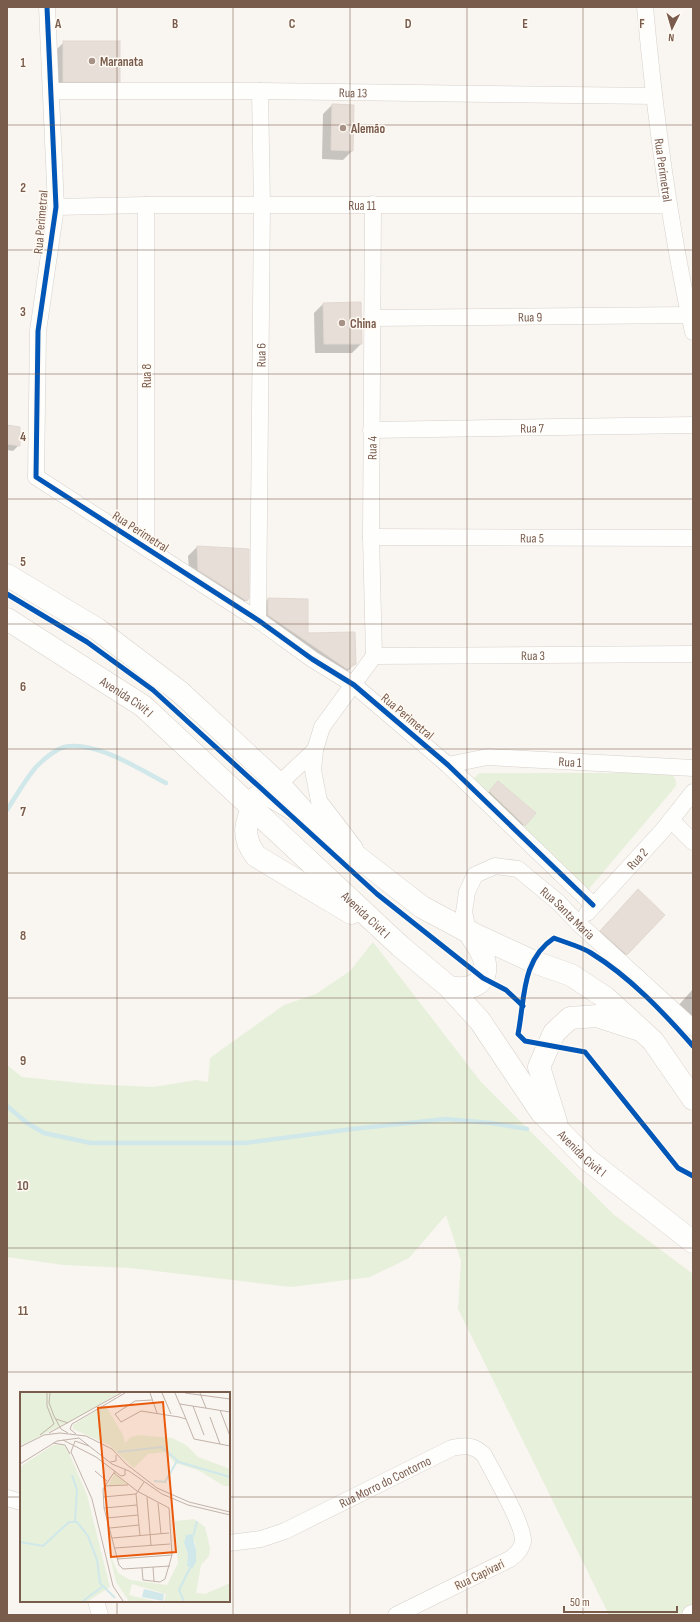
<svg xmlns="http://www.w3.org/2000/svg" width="700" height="1622" viewBox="0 0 700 1622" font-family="'Sofia Sans Condensed',sans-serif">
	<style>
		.green { fill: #e7f0db }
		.shadow { fill: #0003 }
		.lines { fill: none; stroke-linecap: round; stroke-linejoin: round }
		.stream { stroke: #d0e8ea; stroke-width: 4.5 }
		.building { fill: #e6ded7; stroke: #e2d8d2 }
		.minor-casing { stroke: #d7d1cb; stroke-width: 17 }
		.tertiary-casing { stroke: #d7d1cb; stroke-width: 21 }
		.secondary-casing { stroke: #d9d2cb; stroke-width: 23 }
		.minor { stroke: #fefefd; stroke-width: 16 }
		.tertiary { stroke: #fefefd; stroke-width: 20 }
		.secondary { stroke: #fefefd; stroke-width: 22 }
		.cycleway-casing { stroke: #fffaf3; stroke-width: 8 }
		.cycleway { stroke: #0057b8; stroke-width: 5 }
		.grid { fill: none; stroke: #7a5c4d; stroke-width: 1; stroke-opacity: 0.55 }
		.poi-dot { fill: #a69286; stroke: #fffaf3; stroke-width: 1.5 }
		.labels { text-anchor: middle; stroke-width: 3; stroke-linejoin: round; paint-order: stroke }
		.poi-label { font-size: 13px; font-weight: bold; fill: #7a5c4d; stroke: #fffaf3; text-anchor: start }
		.street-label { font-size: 13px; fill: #7a5c4d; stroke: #fffaf3 }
		.inset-river { fill: none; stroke: #d0e8ea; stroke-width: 2 }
		.inset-road { fill: none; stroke: #c2b3aa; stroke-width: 1 }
		.view { fill: #e8590c; fill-opacity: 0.15; stroke: #e8590c; stroke-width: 2 }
		.inset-edge { fill: none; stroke: #7a5c4d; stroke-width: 2 }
		.grid-label { font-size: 13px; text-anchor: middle; font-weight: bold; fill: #7a5c4d; stroke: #fffaf3; stroke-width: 3; stroke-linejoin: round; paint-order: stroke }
	</style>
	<rect width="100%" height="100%" fill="#f9f5f0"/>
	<!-- green -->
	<g class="green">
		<path d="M482 773H665C673 774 677 778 676 786L588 890 472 781 478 774Z"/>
		<path d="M373 942 481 1082 613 1214 693 1274V1607L677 1615H609L458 1309 461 1261 446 1215 409 1258 370 1277 291 1287 130 1268 64 1265 7 1257V1065L22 1077 90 1084 153 1087 196 1080 208 1082 210 1058 284 1005 316 994 350 971Z"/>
	</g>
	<!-- shadow -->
	<g class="shadow">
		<path d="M64 42 119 81 110 90H54L55 51Z"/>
		<path d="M332 105 352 151 343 160 322 159 323 114Z"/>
		<path d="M323 304 361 344 352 353H315L314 313Z"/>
		<path d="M7 426 19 445 13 451 7 450Z"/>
		<path d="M197 547 248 598 237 610 190 580 188 556Z"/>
		<path d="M268 599 307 634 355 663 346 673 259 624V608Z"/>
		<path d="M492 788 534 813 518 831 484 798Z"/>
		<path d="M629 899 664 915 617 963 592 940Z"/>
		<path d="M693 989V1018L669 1016Z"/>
	</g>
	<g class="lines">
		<!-- stream -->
		<g class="stream">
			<path d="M7 810C16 796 25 780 36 767 43 760 54 750 64 747 95 740 139 769 166 783"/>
			<path d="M7 1106 27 1123 44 1133 91 1143H244L352 1129 446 1119 491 1123 527 1129"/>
		</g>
	</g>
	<!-- building -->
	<g class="building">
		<rect x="63" y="41" width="57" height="41"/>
		<path d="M332 104 354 105 353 151 331 150Z"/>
		<path d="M361 302 362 344H324L323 303Z"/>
		<path d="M7 425 20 427V446L7 444Z"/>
		<path d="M197 546 249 549V598L247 601 198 570Z"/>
		<path d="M268 598 308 599V633L355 632 356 664 347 669 268 615Z"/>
		<path d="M498 781 536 813 525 826 489 791Z"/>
		<path d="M638 889 665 915 627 955 600 931Z"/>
	</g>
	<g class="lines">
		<!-- minor casing -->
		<g class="minor-casing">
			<g id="minor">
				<path d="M47 7 56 207 38 331 36 477 258 620 312 659 354 685 448 765 593 905"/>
				<path id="s1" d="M645 7C655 116 669 225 693 332"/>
				<path id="s2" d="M52 91H260L654 96"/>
				<path d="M146 205V547"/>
				<path id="s3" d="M56 207 146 205H667"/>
				<path id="s4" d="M372 318 689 315"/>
				<path id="s5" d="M371 430 693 425"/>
				<path id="s6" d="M371 537 693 538"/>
				<path id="s7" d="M258 620 262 205 260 91"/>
				<path id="s8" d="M374 656 693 654"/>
				<path id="s9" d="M448 765 487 757 693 768"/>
				<path d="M279 784 315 750"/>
				<path d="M671 820 693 842"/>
				<path id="s10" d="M355 848 319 801 313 770 315 750 322 727 374 656 371 537 373 204"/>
				<path id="s11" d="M587 913 663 830 693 792"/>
				<path id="s12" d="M468 931 464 912 467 892 475 875 495 866 518 869 558 902 578 923 693 1028"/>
				<path d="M7 1498 21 1502"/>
				<path id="s13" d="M229 1543 261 1539 285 1531 452 1448C465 1445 474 1445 484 1455 492 1471 525 1526 523 1542 521 1550 516 1555 510 1559L396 1615"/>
				<path d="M96 1601 100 1615"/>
			</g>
		</g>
		<!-- tertiary casing -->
		<g class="tertiary-casing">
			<path id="tertiary" d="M692 1615H693"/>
		</g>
		<!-- secondary casing -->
		<g class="secondary-casing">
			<g id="secondary">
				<path d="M7 575 97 629 180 692 279 784 315 824 422 907 465 930 534 962 571 975 606 998 653 1041 693 1099"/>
				<path id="s14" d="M7 619 143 706 400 946 449 987 480 1021 541 1112 588 1160 693 1242"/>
				<path d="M293 809 267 794 257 797C247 820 239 834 256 856L351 913"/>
				<path d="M449 987C469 991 491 985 484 959 481 949 474 940 468 931"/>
				<path d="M556 1122 539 1067 554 1033 570 1018 597 1016 637 1029"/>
			</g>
		</g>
		<!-- minor -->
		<use href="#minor" class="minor"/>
		<!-- tertiary -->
		<use href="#tertiary" class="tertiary"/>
		<!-- secondary -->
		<use href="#secondary" class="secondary"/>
		<!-- cycleway casing -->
		<g class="cycleway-casing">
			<g id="cycleway">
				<path d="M47 7 56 207 38 331 36 477 258 620 312 659 354 685 448 765 593 905"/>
				<path d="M7 594 87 642 153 690 377 894 483 978 506 990 523 1006"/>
				<path d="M693 1046C663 1012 630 977 591 953 580 946 566 943 554 938 521 960 525 999 518 1034L525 1041 585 1052 678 1168 693 1176"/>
			</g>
		</g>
		<!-- cycleway -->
		<use href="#cycleway" class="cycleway"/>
	</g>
	<!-- grid -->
	<path class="grid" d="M117 7V1393M233 7V1615M350 7V1615M467 7V1615M583 7V1615M7 125H693M7 250H693M7 374H693M7 499H693M7 624H693M7 749H693M7 873H693M7 998H693M7 1123H693M7 1248H693M7 1372H693M7 1497H21M229 1497H693M117 1601V1615"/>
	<!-- markers -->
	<g class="poi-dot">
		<circle cx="92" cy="61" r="4"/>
		<circle cx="343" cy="128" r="4"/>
		<circle cx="342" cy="323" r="4"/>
	</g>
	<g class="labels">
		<!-- poi labels -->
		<g class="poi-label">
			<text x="100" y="66">Maranata</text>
			<text x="351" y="133">Alemão</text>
			<text x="350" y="328">China</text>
		</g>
		<!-- street labels -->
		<g class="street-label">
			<text dy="5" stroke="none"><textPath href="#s2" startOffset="301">Rua 13</textPath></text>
			<text dy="5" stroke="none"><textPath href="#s1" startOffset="164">Rua Perimetral</textPath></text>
			<text dy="5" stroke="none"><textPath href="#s3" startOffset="306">Rua 11</textPath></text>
			<text transform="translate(40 222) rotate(-85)" y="5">Rua Perimetral</text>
			<text dy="5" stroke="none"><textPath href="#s4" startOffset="158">Rua 9</textPath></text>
			<text dy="5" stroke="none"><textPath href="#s7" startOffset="265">Rua 6</textPath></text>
			<text transform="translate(146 376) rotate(-90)" y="5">Rua 8</text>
			<text dy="5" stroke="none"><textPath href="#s5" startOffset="161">Rua 7</textPath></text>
			<text dy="5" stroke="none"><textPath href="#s10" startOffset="431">Rua 4</textPath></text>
			<text transform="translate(141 531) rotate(33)" y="5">Rua Perimetral</text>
			<text dy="5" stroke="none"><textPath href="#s6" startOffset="161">Rua 5</textPath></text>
			<text dy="5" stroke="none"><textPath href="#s8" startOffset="159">Rua 3</textPath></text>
			<text dy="5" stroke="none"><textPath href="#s14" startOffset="143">Avenida Civit I</textPath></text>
			<text transform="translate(408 716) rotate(40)" y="5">Rua Perimetral</text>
			<text dy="5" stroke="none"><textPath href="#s9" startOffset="123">Rua 1</textPath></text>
			<text dy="5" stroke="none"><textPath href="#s11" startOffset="74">Rua 2</textPath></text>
			<text dy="5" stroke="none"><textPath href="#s12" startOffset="170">Rua Santa Maria</textPath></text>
			<text dy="5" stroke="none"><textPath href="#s14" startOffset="467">Avenida Civit I</textPath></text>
			<text dy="5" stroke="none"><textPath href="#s14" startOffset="791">Avenida Civit I</textPath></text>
			<text dy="5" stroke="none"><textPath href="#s13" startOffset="169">Rua Morro do Contorno</textPath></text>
			<text transform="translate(479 1574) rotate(-26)" y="5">Rua Capivari</text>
		</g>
	</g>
	<!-- overview -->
	<g transform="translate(20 1392)">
		<rect width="210" height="210" fill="#f9f5f0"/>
		<path d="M0 1H99L57 26 0 54ZM85 13 103 43 105 51 111 45 118 43 152 46 166 53 178 65 210 77V94H204L178 78 155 71 145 60 128 62 114 76 89 53 53 37V33ZM41 52 47 56 67 103 90 195 68 209H0V75L33 53ZM94 82 106 91V92L88 94ZM174 127 185 135 190 156 189 164 181 173 176 201 185 202 210 191V209H144L146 202 112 192 109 203 134 209H109L96 190 89 160 98 181 110 188 147 193 158 171 155 129ZM168 142 175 150 176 170 167 174 168 162 164 151Z" fill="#e7f0db" fill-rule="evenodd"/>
		<path d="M172 142 176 158V170L172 177 167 174 168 162 164 151 166 143ZM124 197 144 202 143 209 122 205Z" fill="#d0e8ea"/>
		<path class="inset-river" d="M98 60 142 55 159 70 210 85M52 83 57 98 55 129M134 89 145 90 157 69M173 145 177 129M0 150 23 154 49 130H57L68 144 77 168 80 191 95 206M63 209 82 195M164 209 159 198 170 176"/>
		<path class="inset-road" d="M30 1 29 11 34 24 41 37 48 41M130 1 137 21M142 1 151 22M155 1 166 27M165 1 210 7M180 1 186 16M132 8 115 9 95 22 101 30 121 19 159 25 166 27 174 47 210 54M160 12 210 20M173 14 184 43M200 18 210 44M190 25 200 52M36 27 48 31M29 41 101 1M56 42 50 37 52 32 105 1M20 43 34 32 27 14V1M43 48 76 65 101 84 105 83V77M33 51 45 53 50 62M69 54 55 49 51 60 72 107 93 194 103 209M0 55 24 43 40 41 66 44 92 57 106 72 137 96 169 110 210 120M90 70 96 69V63M0 72 37 49 59 46 92 72 109 79 142 102 168 113 210 123M75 79 87 89M95 79 83 97 84 116 99 173 103 177 150 174M94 81 117 99 149 116 152 163 145 187 140 190 123 188 122 176M84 94 108 93M83 105 116 102M127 105 131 153M138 111 141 142M84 116 117 113M87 126 118 123M90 136 119 133M120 144 116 102 124 90M92 146 149 141M95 156 150 152M97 167 152 163M133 175 134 189"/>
		<path class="view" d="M143 10 156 160 91 165 78 16Z"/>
		<rect width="210" height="210" class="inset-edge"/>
	</g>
	<g class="grid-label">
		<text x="58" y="28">A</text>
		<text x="175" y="28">B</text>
		<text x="292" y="28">C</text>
		<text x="408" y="28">D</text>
		<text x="525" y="28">E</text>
		<text x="642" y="28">F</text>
		<text x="23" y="67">1</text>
		<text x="23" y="192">2</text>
		<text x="23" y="316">3</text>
		<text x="23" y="441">4</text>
		<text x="23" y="566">5</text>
		<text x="23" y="691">6</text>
		<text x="23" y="816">7</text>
		<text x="23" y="940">8</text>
		<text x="23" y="1065">9</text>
		<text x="23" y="1190">10</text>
		<text x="23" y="1315">11</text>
	</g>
	<!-- border -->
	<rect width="700" height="1622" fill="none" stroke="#7a5c4d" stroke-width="16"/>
	<!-- north arrow -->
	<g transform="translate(672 28) rotate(185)" stroke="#fffaf3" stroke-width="3" paint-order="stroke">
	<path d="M0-3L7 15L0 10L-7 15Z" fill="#7a5c4d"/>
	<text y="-6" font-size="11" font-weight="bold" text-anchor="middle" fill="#7a5c4d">N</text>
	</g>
	<!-- scale -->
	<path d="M564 1606v6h113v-6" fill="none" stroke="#7a5c4d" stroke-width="2"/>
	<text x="570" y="1606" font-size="12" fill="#7a5c4d" stroke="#fffaf3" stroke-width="3" paint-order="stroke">50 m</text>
</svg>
